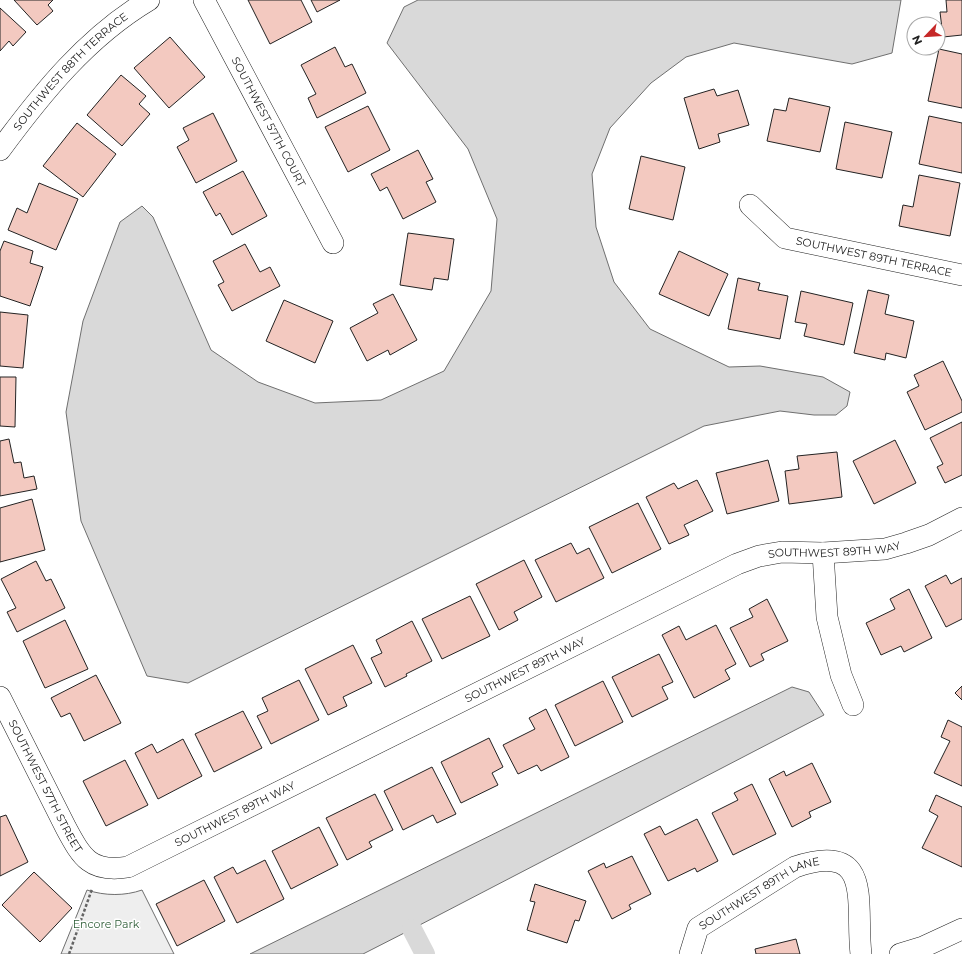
<svg xmlns="http://www.w3.org/2000/svg" width="962" height="954" viewBox="0 0 962 954" font-family="Montserrat,sans-serif">
	<style>
		.green { fill: #eee; stroke: #6f6f6f }
		.water { fill: #d9d9d9; stroke: #6f6f6f }
		.lines { fill: none; stroke-linecap: round; stroke-linejoin: round }
		.canal { stroke: #d9d9d9; stroke-width: 20 }
		.building { fill: #f3c9c0; stroke: #222 }
		.minor-casing { stroke: #222; stroke-width: 22 }
		.path { stroke: #646464; stroke-width: 2.5; stroke-dasharray: 3 2; stroke-linecap: butt }
		.minor { stroke: #fff; stroke-width: 21 }
		.labels { text-anchor: middle; stroke-width: 3; stroke-linejoin: round; paint-order: stroke }
		.street-label { font-size: 11px; fill: #222; stroke: #fff }
		.park-label { font-size: 11px; fill: #2f5e38; stroke: #fff }
	</style>
	<rect width="100%" height="100%" fill="#fff"/>
	<!-- green -->
	<path class="green" d="M87 890C105 896 125 896 142 890L174 954H61Z"/>
	<!-- water -->
	<g class="water">
		<path d="M418 0H901L892 53 852 64 734 43 686 57 651 83 610 128 592 174 596 227 614 282 650 329 729 367 760 366 823 377 850 392 847 406 836 415H814L780 411 704 426 188 683 147 676 81 521 66 412 83 321 120 222 142 206 153 217 211 350 258 382 315 403 381 400 444 371 491 291 497 219 468 149 387 43 404 7Z"/>
		<path d="M792 687 809 692 824 715 412 929 363 954H250Z"/>
	</g>
	<g class="lines">
		<!-- canal -->
		<path class="canal" d="M412 929 425 954"/>
	</g>
	<!-- building -->
	<g class="building">
		<path d="M14 0H53L48 5 53 11 37 25Z"/>
		<path d="M248 0H301L312 22 270 44Z"/>
		<path d="M311 0H340L317 12Z"/>
		<path d="M946 0H962V35L943 37 940 12H947Z"/>
		<path d="M0 8 26 32 13 46 9 41 0 51Z"/>
		<path d="M170 37 205 77 169 108 134 68Z"/>
		<path d="M335 47 345 67 352 64 366 93 317 118 308 98 316 94 301 65Z"/>
		<path d="M939 49 962 54V108L928 101Z"/>
		<path d="M121 75 146 96 139 104 150 114 122 146 87 115Z"/>
		<path d="M714 89 717 96 738 90 749 125 718 134 720 142 699 149 684 98Z"/>
		<path d="M789 98 830 107 820 152 767 141 774 109 786 111Z"/>
		<path d="M368 106 390 150 348 172 325 127Z"/>
		<path d="M213 113 237 161 196 183 177 147 189 140 183 128Z"/>
		<path d="M929 116 962 123V173L919 164Z"/>
		<path d="M845 122 892 132 882 178 836 169Z"/>
		<path d="M77 123 116 154 83 197 43 166Z"/>
		<path d="M418 150 433 179 426 182 436 202 403 219 387 187 380 191 371 174Z"/>
		<path d="M641 156 685 167 673 220 629 209Z"/>
		<path d="M243 171 267 216 232 235 220 213 216 216 203 192Z"/>
		<path d="M919 175 960 183 950 236 899 226 903 205 913 207Z"/>
		<path d="M39 183 78 199 56 250 8 230 17 208 27 213Z"/>
		<path d="M408 233 454 239 448 280 434 278 432 290 400 285Z"/>
		<path d="M4 241 33 251 30 263 43 267 30 306 0 296V251Z"/>
		<path d="M245 244 260 272 270 267 280 286 232 311 218 285 224 282 213 261Z"/>
		<path d="M679 251 728 274 709 316 659 294Z"/>
		<path d="M738 278 760 283 758 290 788 296 780 339 728 329Z"/>
		<path d="M868 290 889 295 885 314 914 321 906 358 886 353 885 360 854 353Z"/>
		<path d="M801 291 853 303 844 345 804 336 807 324 795 322Z"/>
		<path d="M393 294 417 340 390 355 388 350 367 361 350 328 378 313 373 304Z"/>
		<path d="M284 300 333 321 315 363 266 341Z"/>
		<path d="M0 312 28 315 23 368 0 366Z"/>
		<path d="M943 361 962 401V412L925 430 907 392 919 386 914 375Z"/>
		<path d="M0 377H16L15 427 0 426Z"/>
		<path d="M962 422V475L945 483 937 467 943 464 930 438Z"/>
		<path d="M9 439 14 463 21 462 24 478 34 476 37 489 0 496V441Z"/>
		<path d="M895 440 916 483 874 504 853 461Z"/>
		<path d="M837 452 842 497 789 504 785 471 799 469 797 456Z"/>
		<path d="M768 460 779 501 727 514 716 473Z"/>
		<path d="M697 480 713 511 684 525 689 535 669 544 646 497 674 483 678 489Z"/>
		<path d="M32 499 45 550 0 562V508Z"/>
		<path d="M638 503 661 549 612 573 589 527Z"/>
		<path d="M571 543 577 554 589 548 604 578 556 602 535 560Z"/>
		<path d="M524 560 542 597 514 612 518 620 499 630 476 584Z"/>
		<path d="M36 561 46 581 51 579 65 608 17 632 7 612 16 608 1 579Z"/>
		<path d="M946 575 951 584 962 578V619L946 627 925 586Z"/>
		<path d="M909 589 932 638 904 652 901 646 881 655 866 623 895 609 890 599Z"/>
		<path d="M470 596 490 636 442 659 422 619Z"/>
		<path d="M767 599 788 641 761 654 764 660 750 667 730 628 753 617 749 609Z"/>
		<path d="M65 620 88 669 45 688 23 641Z"/>
		<path d="M412 621 432 661 406 674 407 676 385 687 371 658 382 653 376 640Z"/>
		<path d="M716 625 736 664 725 670 730 679 694 698 662 635 679 626 686 640Z"/>
		<path d="M353 645 372 683 343 697 347 706 328 715 305 669Z"/>
		<path d="M659 654 673 682 662 687 668 699 632 717 612 677Z"/>
		<path d="M96 675 121 723 84 741 70 713 61 717 51 698Z"/>
		<path d="M299 680 319 720 271 744 257 716 268 711 262 698Z"/>
		<path d="M603 681 623 722 575 746 555 705Z"/>
		<path d="M962 686V700L955 693Z"/>
		<path d="M546 709 569 757 541 771 537 765 518 774 503 745 535 729 529 718Z"/>
		<path d="M243 711 262 748 214 772 195 734Z"/>
		<path d="M948 720 962 727V786L934 773 950 741 941 737Z"/>
		<path d="M489 738 503 767 492 773 498 785 461 803 441 762Z"/>
		<path d="M183 739 202 776 158 799 135 753 152 744 157 753Z"/>
		<path d="M125 760 148 805 106 826 83 781Z"/>
		<path d="M812 763 831 802 809 812 811 817 792 827 769 779 784 771 786 776Z"/>
		<path d="M432 767 456 814 437 823 433 815 403 830 384 791Z"/>
		<path d="M752 784 776 834 733 855 712 813 738 800 734 793Z"/>
		<path d="M375 794 393 830 369 842 372 847 347 860 326 818Z"/>
		<path d="M936 795 962 807V867L922 848 938 816 929 811Z"/>
		<path d="M6 815 28 862 0 876V817Z"/>
		<path d="M697 819 718 861 697 872 695 868 668 881 644 834 660 826 665 835Z"/>
		<path d="M319 827 338 865 291 889 272 851Z"/>
		<path d="M632 856 651 894 629 905 631 909 612 919 588 871 604 863 606 868Z"/>
		<path d="M265 860 284 899 237 923 214 877 233 867 237 874Z"/>
		<path d="M34 872 72 908 40 942 2 905Z"/>
		<path d="M204 880 225 921 177 946 156 904Z"/>
		<path d="M535 884 586 901 579 921 575 920 567 943 527 930 535 902 530 901Z"/>
		<path d="M796 939 800 954H756L755 949Z"/>
	</g>
	<g class="lines">
		<!-- minor casing -->
		<g class="minor-casing">
			<g id="minor">
				<path id="s1" d="M204 0 333 243"/>
				<path id="s2" d="M0 150C42 93 87 37 149 0"/>
				<path id="s3" d="M750 205 785 238 962 275"/>
				<path d="M823 553 827 617 841 675 853 705"/>
				<path id="s4" d="M0 697 66 828C82 858 91 873 128 867L737 564 759 556 782 552 823 553 885 549 906 543 929 535 962 518"/>
				<path id="s5" d="M690 954 698 928 795 867C875 840 855 904 861 954"/>
				<path d="M900 954 923 947 962 929"/>
			</g>
		</g>
		<!-- path -->
		<path class="path" d="M69 954 92 889"/>
		<!-- minor -->
		<use href="#minor" class="minor"/>
	</g>
	<g class="labels">
		<!-- street labels -->
		<g class="street-label">
			<text dy="4" stroke="none"><textPath href="#s2" startOffset="106">SOUTHWEST 88TH TERRACE</textPath></text>
			<text dy="4" stroke="none"><textPath href="#s1" startOffset="138">SOUTHWEST 57TH COURT</textPath></text>
			<text dy="4" stroke="none"><textPath href="#s3" startOffset="139">SOUTHWEST 89TH TERRACE</textPath></text>
			<text dy="4" stroke="none"><textPath href="#s4" startOffset="1007">SOUTHWEST 89TH WAY</textPath></text>
			<text dy="4" stroke="none"><textPath href="#s4" startOffset="671">SOUTHWEST 89TH WAY</textPath></text>
			<text dy="4" stroke="none"><textPath href="#s4" startOffset="100">SOUTHWEST 57TH STREET</textPath></text>
			<text dy="4" stroke="none"><textPath href="#s4" startOffset="347">SOUTHWEST 89TH WAY</textPath></text>
			<text dy="4" stroke="none"><textPath href="#s5" startOffset="98">SOUTHWEST 89TH LANE</textPath></text>
		</g>
		<!-- park labels -->
		<g class="park-label">
			<text x="106" y="928">Encore Park</text>
		</g>
	</g>
	<!-- north arrow -->
	<g transform="translate(926 36) rotate(245)"><circle r="19" fill="#ffffff" stroke="#a7a7a7"/>
	<path d="M0-3L7 15L0 10L-7 15Z" fill="#c62828"/>
	<text y="-6" font-size="11" font-weight="bold" text-anchor="middle" fill="#222222">N</text>
	</g>
</svg>
